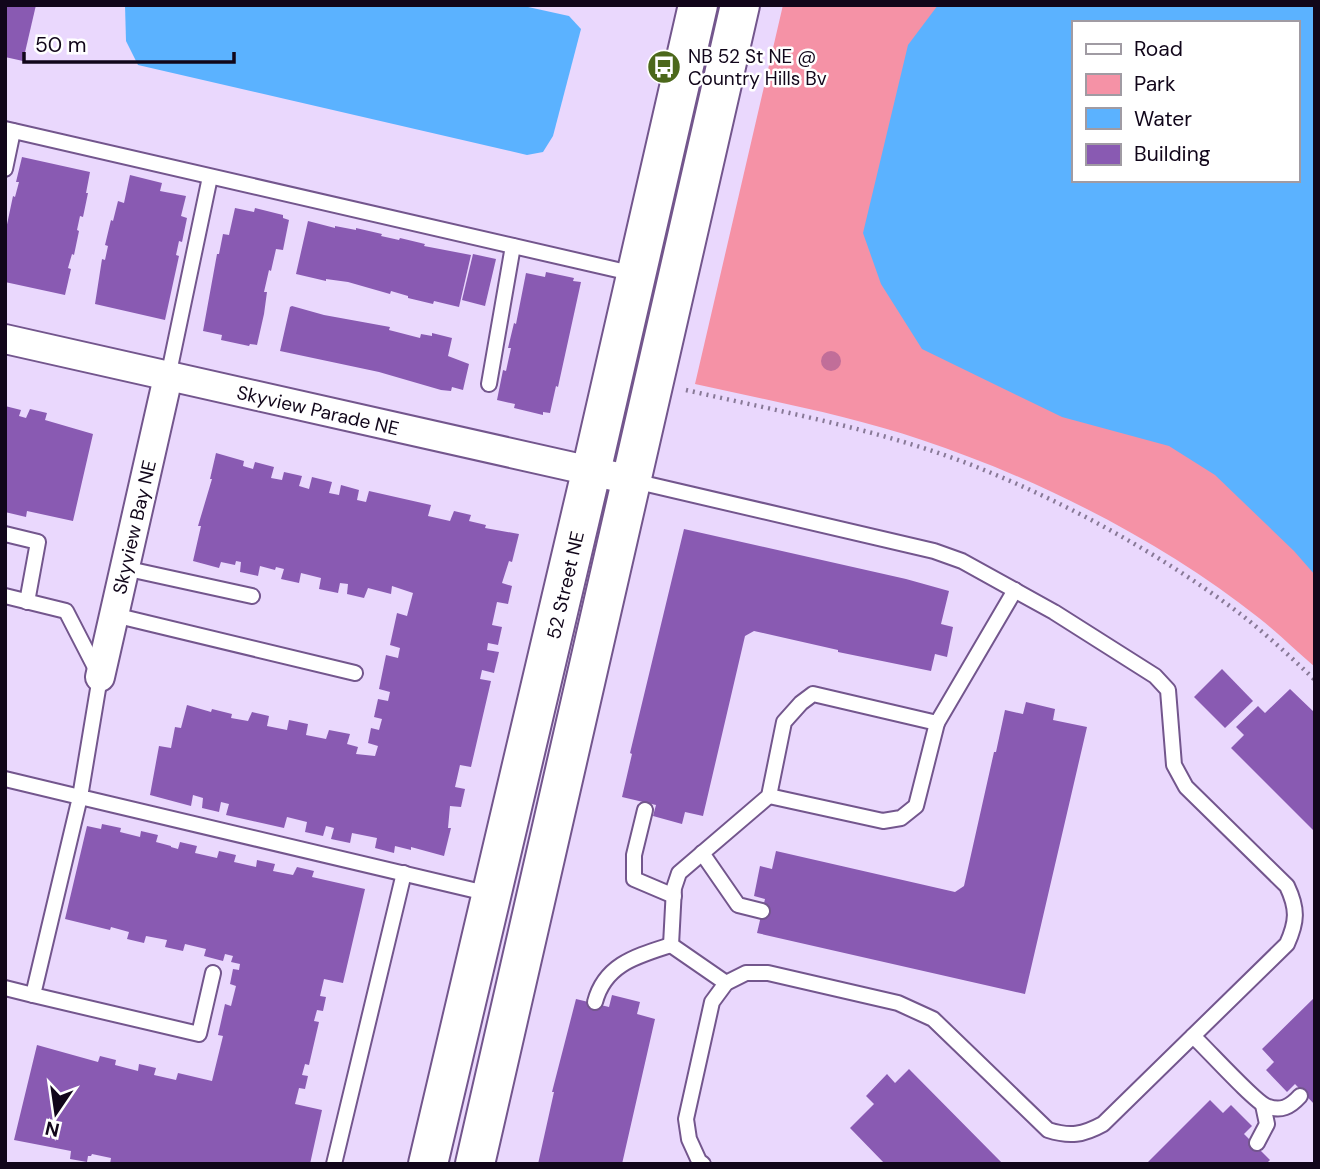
<svg xmlns="http://www.w3.org/2000/svg" width="1320" height="1169" viewBox="0 0 1320 1169" font-family="'DM Sans',sans-serif">
	<style>
		.green { fill: #f592a6; fill-rule: evenodd }
		.water { fill: #5bb2ff; fill-rule: evenodd }
		.building { fill: #895ab2 }
		.lines { fill: none; stroke-linecap: round; stroke-linejoin: round }
		.lane-casing { stroke: #73568d; stroke-width: 18 }
		.street-casing { stroke: #73568d; stroke-width: 32 }
		.secondary-casing { stroke: #73568d; stroke-width: 42 }
		.path { stroke: #887997; stroke-width: 4.5; stroke-dasharray: 2 5; stroke-linecap: butt }
		.lane { stroke: #fff; stroke-width: 14 }
		.street { stroke: #fff; stroke-width: 28 }
		.secondary { stroke: #fff; stroke-width: 38 }
		.tree { fill: #c16e99 }
		.labels { text-anchor: middle; stroke-width: 5; stroke-linejoin: round; paint-order: stroke }
		.poi-label { font-size: 19px; fill: #11061a; stroke: #fff; text-anchor: start }
		.street-label { font-size: 19px; fill: #11061a; stroke: #fff }
	</style>
	<rect width="100%" height="100%" fill="#ead8fd"/>
	<!-- green -->
	<path class="green" d="M783 5H1315V667C1296 651 1278 633 1259 618 1162 541 1039 479 922 440 848 415 771 401 695 384ZM1073 23H1297V180H1073Z"/>
	<!-- water -->
	<g class="water">
		<path d="M125 5H519L569 16 581 29 553 136 543 152 527 155 138 65 126 41Z"/>
		<path d="M938 5H1315V575L1294 551 1215 475 1169 446 1062 417 922 349 881 284 863 233 908 45ZM1073 23H1297V180H1073Z"/>
	</g>
	<!-- building -->
	<g class="building">
		<path d="M5 5H36L23 61 5 57Z"/>
		<path d="M22 157 90 172 86 193H88L83 217 80 216 77 230 79 231 74 255 72 254 68 268 71 269 65 295 5 282V234L13 196 15 197 19 182H16Z"/>
		<path d="M130 175 162 183 160 191 186 196 181 216 187 218 182 242 179 241 176 255 179 256 165 320 95 304 102 259 105 260 108 246 105 245 111 220 113 221 118 201 124 203Z"/>
		<path d="M235 208 254 212 255 208 283 215V218L289 220 283 250 276 249 271 271 269 270 264 292H267L264 314 257 345 250 344 249 346 221 340 222 335 203 331 217 254H219L223 234 229 235Z"/>
		<path d="M308 221 335 228V226L356 230V228L382 234 381 236 399 240 400 238 425 244 424 246 471 255 459 307 434 301 433 304 408 298V296L391 291 390 294 348 282 326 279V281L296 274Z"/>
		<path d="M473 254 496 259 485 306 462 300Z"/>
		<path d="M546 272 574 278 573 281 581 282 558 387 556 386 550 413 543 412V415L514 408 515 404 497 400 503 370 506 371 511 348H508L514 323 516 324 526 273 545 277Z"/>
		<path d="M292 306 324 315 390 327 389 330 420 338 421 334 432 336V333L452 338 448 356 469 364 463 390 452 387 451 391 441 390 379 372 280 351 290 307Z"/>
		<path d="M5 406 21 410 19 416 26 418 30 409 47 413 45 420 93 434 73 521 27 511 26 517 5 512Z"/>
		<path d="M216 453 244 461 243 466 253 469 255 462 274 467 271 478 282 480 284 472 302 476 299 486 309 489 312 477 332 482 329 493 339 495 341 485 359 490 357 500 366 502 369 491 431 505 428 516 450 521 454 511 471 515 469 521 486 525 485 528 519 534 512 562 509 561 502 583 512 586 508 604 497 602 492 625 502 627 498 645 488 643 487 650 499 652 494 673 482 670 480 679 491 681 471 767 460 765 455 787 465 789 461 807 450 806 448 828H451L444 856 411 847V850L395 846 394 853 375 848 377 838 352 833 350 843 331 839 334 828 326 826 323 836 305 832 307 822 287 817 284 828 226 815 229 804 221 802 219 812 202 808 203 798 193 795 191 806 150 795 159 746 171 748 175 727 181 728 187 705 211 712 212 709 232 714 231 718 248 721 252 712 269 716 267 726 287 730 289 720 308 724 306 735 326 739 329 730 350 734 347 744 358 747 356 754 375 756 378 746 368 743 371 728 379 730 382 719 374 717 378 699 388 701 390 692 379 689 386 655 398 658 400 648 390 645 397 613 407 616 413 593 392 586 391 594 368 588 364 598 347 594 348 584 340 583 338 593 319 589 321 578 301 573 299 583 281 579 284 569 276 567 275 570 260 566 258 576 240 572 241 562 236 561 235 565 221 562 219 568 193 561 201 526H198L212 479H210Z"/>
		<path d="M684 529 906 579 949 591 941 624 953 627 947 657 935 654 931 671 838 652V650L754 631 745 636 703 816 685 812 682 824 653 816 656 805 622 797 632 754 630 753Z"/>
		<path d="M1222 669 1253 701 1225 728 1194 697Z"/>
		<path d="M1290 689 1315 713V832L1231 748 1244 735 1236 727 1258 706 1265 713Z"/>
		<path d="M1026 702 1055 709 1053 720 1087 727 1025 994 757 933 765 899 754 896 760 866 772 869 776 851 955 892 964 886 994 752H996L1005 710 1023 714Z"/>
		<path d="M102 824 121 828 120 832 140 837 141 831 158 835 156 842 171 846V847L178 849 180 842 197 846 195 853 217 858 219 851 236 855 234 862 256 867 257 860 275 864 273 871 293 875 297 867 314 871 312 877 365 889 343 983 324 979 320 996 326 997 323 1011 317 1010 314 1021 319 1022 309 1065 305 1064 302 1075 308 1076 305 1089 299 1088 295 1104 322 1110 310 1164H110L111 1158 92 1154 91 1156H88L87 1162 70 1159 71 1151 14 1140 37 1045 98 1062 100 1056 116 1060 115 1065 138 1071 139 1064 156 1068 154 1075 176 1080 178 1073 212 1081 223 1036 218 1035 225 1004 231 1006 236 986 230 984 233 969 239 970 240 964 231 962 233 956 225 954 223 961 204 956 206 949 185 944 183 951 165 947 167 940 146 936 144 943 127 939 129 932 111 927 110 930 65 919 87 826 101 829Z"/>
		<path d="M612 995 640 1002 637 1014 655 1019 622 1164H538L554 1092H552L576 999 609 1007Z"/>
		<path d="M1315 997V1105L1295 1084 1287 1092 1266 1070 1274 1062 1262 1049Z"/>
		<path d="M909 1069 1003 1164H885L850 1128 874 1104 866 1096 887 1074 895 1083Z"/>
		<path d="M1210 1100 1223 1113 1231 1105 1252 1126 1244 1134 1270 1160 1266 1164H1146Z"/>
	</g>
	<g class="lines">
		<!-- lane casing -->
		<g class="lane-casing">
			<g id="lane">
				<path d="M5 129 635 274"/>
				<path d="M5 169 13 131"/>
				<path d="M168 377 210 177"/>
				<path d="M489 384 513 246"/>
				<path d="M634 481 934 551 962 561 1054 612 1155 676 1168 690 1174 765 1186 787 1287 886C1298 909 1297 922 1287 944L1103 1124C1083 1135 1070 1137 1048 1130L933 1019 898 1003 768 973H746L726 983 712 1002 686 1119 689 1139 699 1161 703 1164"/>
				<path d="M5 534 38 542 27 602"/>
				<path d="M124 568 252 596"/>
				<path d="M5 596 66 611 100 677 80 797 490 894"/>
				<path d="M114 615 355 673"/>
				<path d="M5 779 80 797 33 995 199 1034 213 973"/>
				<path d="M769 796 883 821 901 818 916 806 937 723"/>
				<path d="M645 810 634 855V879L674 896"/>
				<path d="M702 853 738 905 762 911"/>
				<path d="M671 945 674 888 679 873 769 796 784 722 801 703 813 694 937 723 1015 590"/>
				<path d="M671 945 726 983"/>
				<path d="M5 988 33 995"/>
				<path d="M595 1002C605 964 637 956 671 945"/>
				<path d="M1193 1036C1206 1048 1254 1101 1266 1106 1281 1112 1290 1107 1300 1096"/>
				<path d="M1257 1143 1267 1124 1263 1105"/>
				<path d="M334 1164 404 873"/>
			</g>
		</g>
		<!-- street casing -->
		<g class="street-casing">
			<g id="street">
				<path d="M5 339 631 480"/>
				<path d="M100 677 168 377"/>
			</g>
		</g>
		<!-- secondary casing -->
		<g class="secondary-casing">
			<g id="secondary">
				<path d="M428 1164 591 472 698 5"/>
				<path d="M475 1164 740 5"/>
			</g>
		</g>
		<!-- path -->
		<path class="path" d="M686 390C786 413 889 431 984 470 1073 506 1167 558 1243 616 1268 636 1292 658 1315 680"/>
		<!-- lane -->
		<use href="#lane" class="lane"/>
		<!-- street -->
		<use href="#street" class="street"/>
		<!-- secondary -->
		<use href="#secondary" class="secondary"/>
	</g>
	<!-- trees -->
	<circle class="tree" cx="831" cy="361" r="10"/>
	<!-- icons -->
	<defs>
		<g id="bus-disc" transform="scale(1.75)"><circle r="9.5" fill="#4c681b" stroke="#fff"/><path d="M-5-6H5V4H4V6H2V4H-2V6H-4V4H-5ZM-3.5-4V0h7V-4ZM-3.5 1.2v1.5H-2V1.2ZM2 1.2v1.5H3.5V1.2Z" fill="#fff"/></g>
	</defs>
	<g fill-rule="evenodd">
		<use href="#bus-disc" x="664" y="67"/>
	</g>
	<g class="labels">
		<!-- poi labels -->
		<g class="poi-label">
			<text x="688" y="63">NB 52 St NE @<tspan x="688" dy="22">Country Hills Bv</tspan></text>
		</g>
		<!-- street labels -->
		<g class="street-label">
			<text transform="translate(318 410) rotate(13)" y="7">Skyview Parade NE</text>
			<text transform="translate(134 527) rotate(-77)" y="7">Skyview Bay NE</text>
			<text transform="translate(565 585) rotate(-77)" y="7">52 Street NE</text>
		</g>
	</g>
	<!-- border -->
	<rect width="1320" height="1169" fill="none" stroke="#11061a" stroke-width="14"/>
	<!-- legend -->
	<rect x="1072" y="21" width="228" height="161" fill="#ffffff" stroke="#a09ba3" stroke-width="2"/>
	<rect x="1086" y="44" width="35" height="10" fill="#ffffff" stroke="#a09ba3" stroke-width="2"/>
	<text x="1134" y="56" font-size="21" fill="#11061a">Road</text>
	<rect x="1086" y="74" width="35" height="21" fill="#f592a6" stroke="#a09ba3" stroke-width="2"/>
	<text x="1134" y="91" font-size="21" fill="#11061a">Park</text>
	<rect x="1086" y="108" width="35" height="21" fill="#5bb2ff" stroke="#a09ba3" stroke-width="2"/>
	<text x="1134" y="126" font-size="21" fill="#11061a">Water</text>
	<rect x="1086" y="144" width="35" height="21" fill="#895ab2" stroke="#a09ba3" stroke-width="2"/>
	<text x="1134" y="161" font-size="21" fill="#11061a">Building</text>
	<!-- north arrow -->
	<g transform="translate(56 1113) rotate(193)" stroke="#ffffff" stroke-width="5" paint-order="stroke">
	<path d="M0-5L12 26L0 18L-12 26Z" fill="#11061a"/>
	<text y="-10" font-size="19" font-weight="bold" text-anchor="middle" fill="#11061a">N</text>
	</g>
	<!-- scale -->
	<path d="M24 52v10h210v-10" fill="none" stroke="#11061a" stroke-width="3.5"/>
	<text x="35" y="52" font-size="21" fill="#11061a" stroke="#ffffff" stroke-width="5" paint-order="stroke">50 m</text>
</svg>
